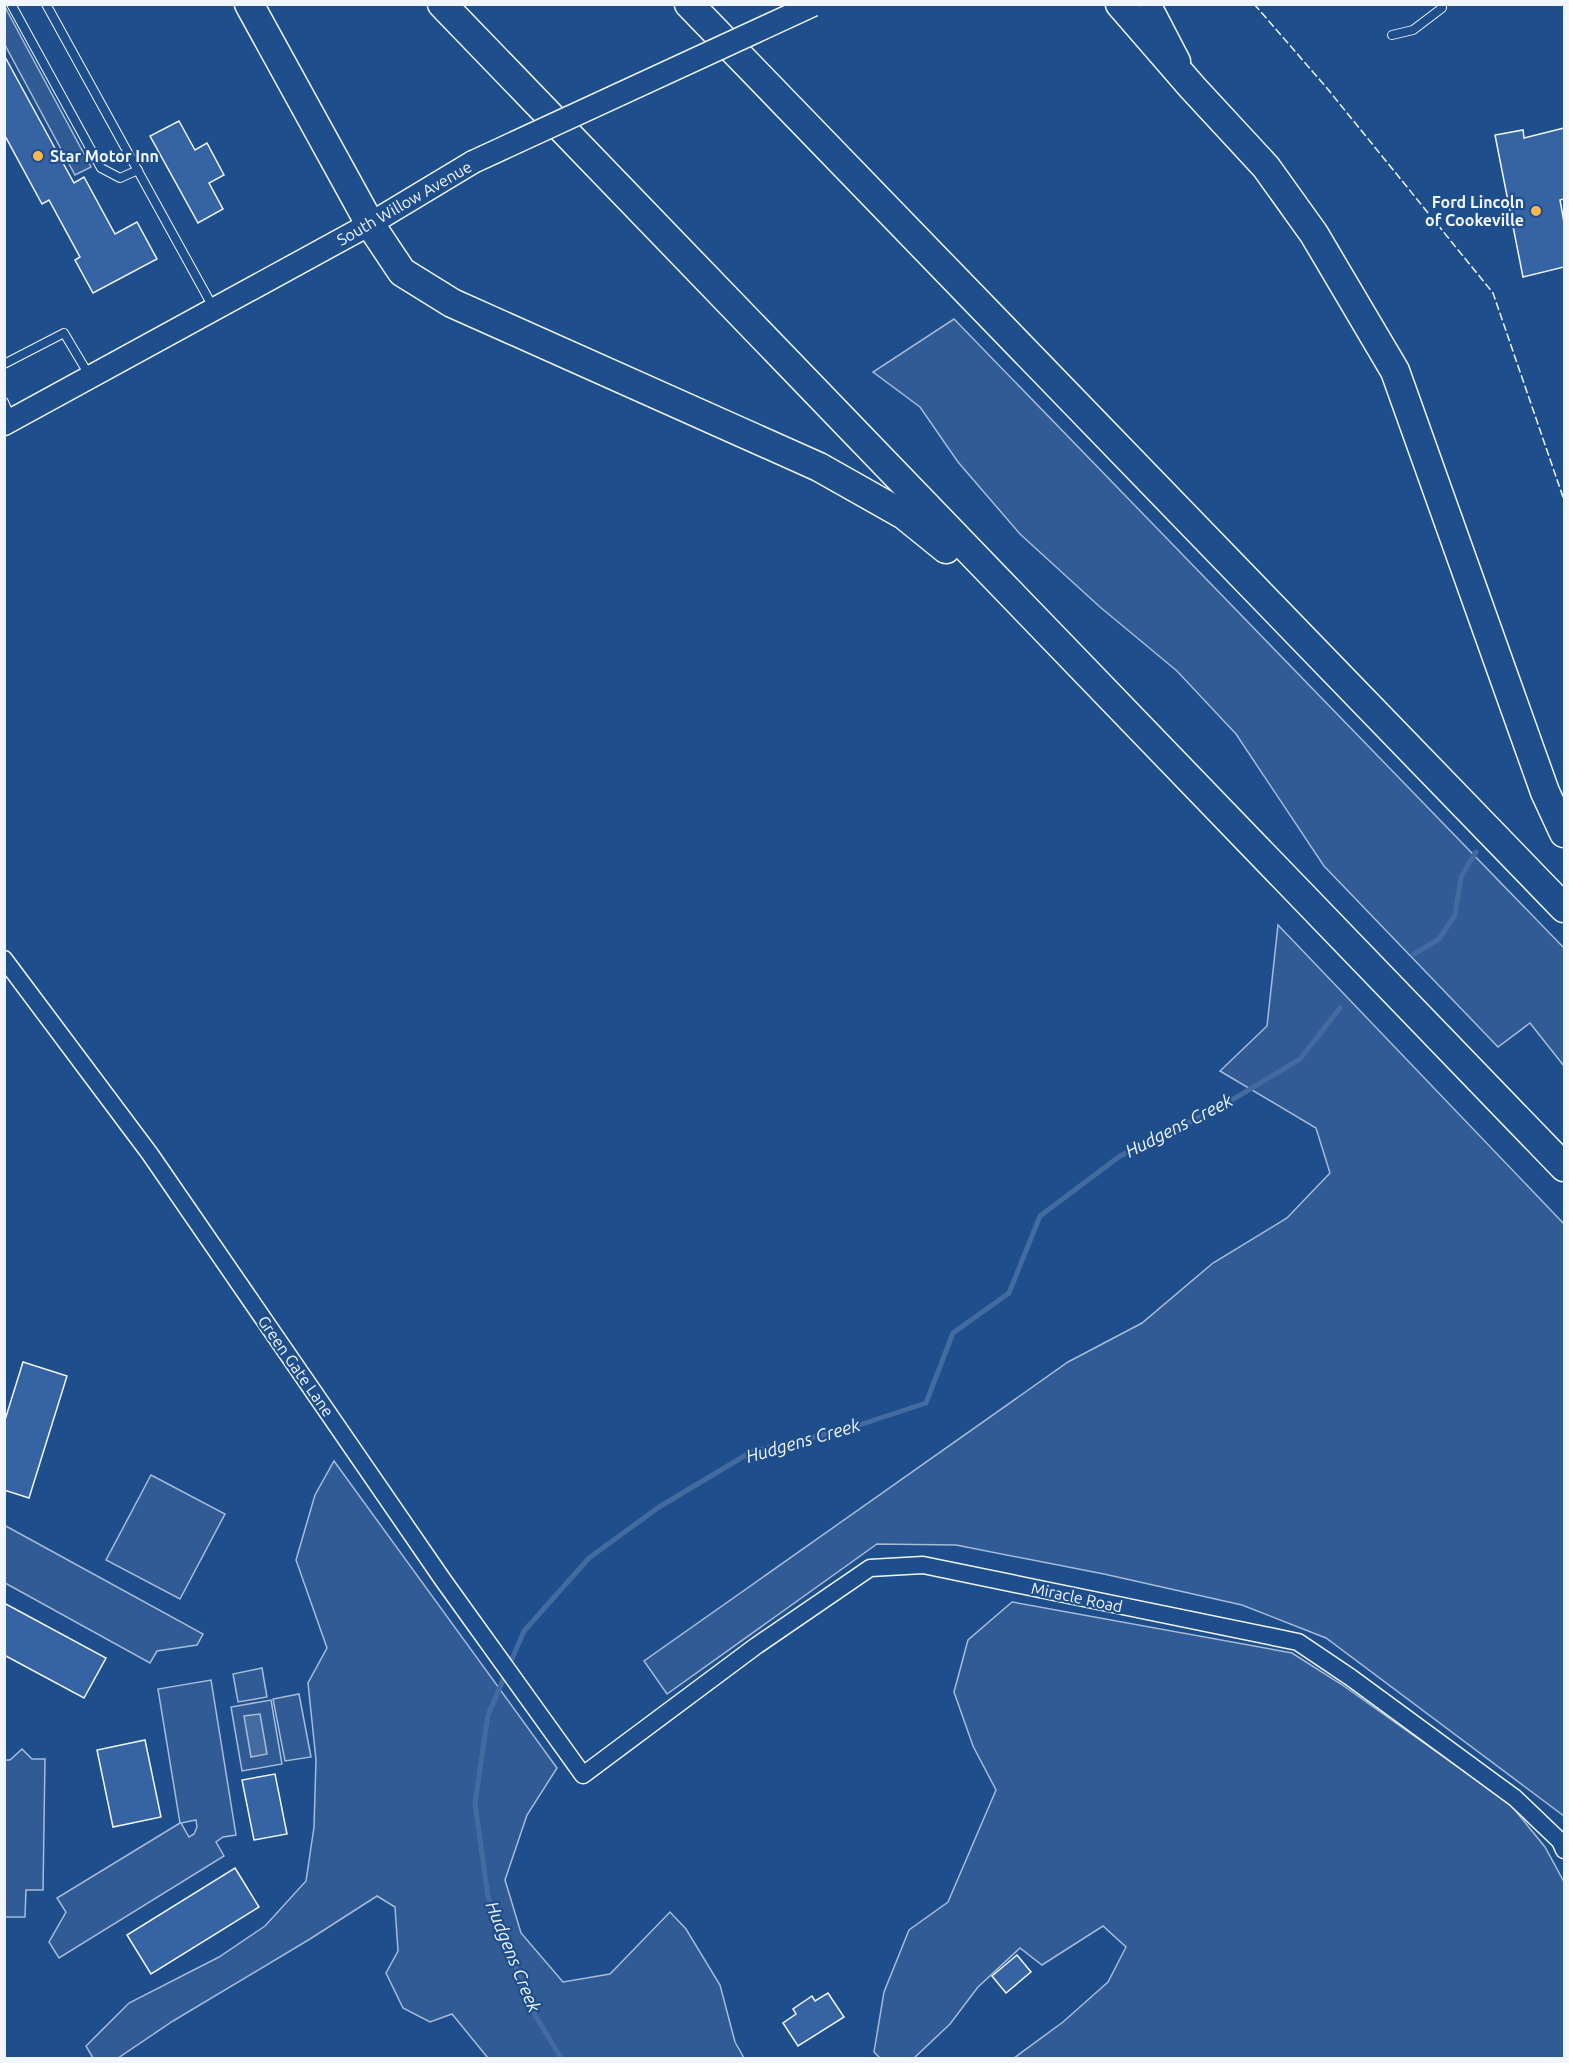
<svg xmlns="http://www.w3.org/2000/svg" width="1569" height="2063" viewBox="0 0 1569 2063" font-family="Ubuntu,sans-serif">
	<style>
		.built { fill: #305b95; stroke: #a8bbd7; stroke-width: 1.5; fill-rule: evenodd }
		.water { fill: #446ba0; stroke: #a8bbd7; stroke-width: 1.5 }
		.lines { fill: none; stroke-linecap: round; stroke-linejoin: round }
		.stream { stroke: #446ba0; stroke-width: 5 }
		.building { fill: #3563a3; stroke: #f2f6ff; stroke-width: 1.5 }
		.service-casing { stroke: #f2f6ff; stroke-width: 10 }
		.minor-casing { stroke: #f2f6ff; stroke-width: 19 }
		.secondary-casing { stroke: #f2f6ff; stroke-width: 25 }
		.motorway-casing { stroke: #f2f6ff; stroke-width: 31 }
		.service { stroke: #1f4e8c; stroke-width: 8 }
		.minor { stroke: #1f4e8c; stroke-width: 16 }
		.secondary { stroke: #1f4e8c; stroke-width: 22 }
		.motorway { stroke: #1f4e8c; stroke-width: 28 }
		.secondary-bridge-casing { stroke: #f2f6ff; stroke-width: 25; stroke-linecap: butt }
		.secondary-bridge { stroke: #1f4e8c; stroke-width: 22 }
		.fence { stroke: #f2f6ff; stroke-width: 1.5; stroke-dasharray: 8 3; stroke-linecap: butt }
		.poi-dot { fill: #ffb74d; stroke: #1f4e8c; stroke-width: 2 }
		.labels { text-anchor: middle; stroke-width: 4.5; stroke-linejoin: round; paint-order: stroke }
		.poi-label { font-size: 16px; font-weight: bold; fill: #f2f6ff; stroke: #1f4e8c; text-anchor: start }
		.street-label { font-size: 16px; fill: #f2f6ff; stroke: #1f4e8c }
		.water-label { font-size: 18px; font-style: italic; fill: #f2f6ff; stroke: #1f4e8c }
	</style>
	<rect width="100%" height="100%" fill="#1f4e8c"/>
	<!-- built -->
	<g class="built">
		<path d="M5 7 91 167 75 175 5 45Z"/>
		<path d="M954 319 1564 948V1066L1530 1023 1498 1047 1324 866 1236 734 1177 671 1100 607 1020 534 958 462 920 407 873 372Z"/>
		<path d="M1278 925 1564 1224V1816L1326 1638 1242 1605 1104 1574 956 1545 877 1544 667 1694 644 1661 1068 1362 1142 1323 1213 1263 1287 1218 1330 1173 1316 1128 1220 1071 1267 1026Z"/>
		<path d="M334 1461 557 1768 527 1815 505 1880 521 1933 563 1982 610 1974 670 1912 686 1929 720 1985 735 2042 744 2058H488L452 2014 430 2022 403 2008 386 1973 398 1951 395 1907 377 1896 310 1939 173 2021 118 2058H93L86 2046 129 2003 219 1957 265 1926 306 1881 314 1827 316 1760 308 1683 327 1648 296 1560 315 1495Z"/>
		<path d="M151 1475 225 1514 180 1599 106 1560Z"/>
		<path d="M4 1525 203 1634 197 1645 157 1651 150 1663 5 1583Z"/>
		<path d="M1012 1602 1292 1653 1341 1684 1510 1804 1545 1847 1564 1882V2058H1014L1063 2022 1108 1982 1126 1947 1103 1926 1042 1965 1020 1948 978 1987 950 2024 914 2058H880L874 2052 884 1992 909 1930 948 1902 996 1790 973 1746 954 1692 968 1640Z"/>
		<path d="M262 1668 267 1697 238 1702 233 1674Z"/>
		<path d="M211 1680 236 1835 223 1837 216 1842 224 1856 59 1958 49 1942 66 1912 57 1898 180 1823 158 1689ZM196 1820 197 1827 194 1834 189 1837 181 1823Z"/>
		<path d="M299 1694 311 1757 285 1761 273 1699Z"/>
		<path d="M271 1700 282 1764 242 1771 231 1707Z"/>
		<path d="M22 1749 32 1759H45L43 1890H26L25 1917H5V1760H10Z"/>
	</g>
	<!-- water -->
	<path class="water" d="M260 1714 267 1754 251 1757 244 1716Z"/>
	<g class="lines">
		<!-- stream -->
		<g class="stream">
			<path d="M1414 954 1439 939 1455 915 1461 877 1476 852"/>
			<path d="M561 2058 535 2015 488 1897 475 1803 488 1715 524 1631 589 1558 659 1507 751 1452 847 1429 926 1403 953 1333 1009 1293 1040 1216 1120 1156 1222 1106 1300 1059 1340 1008"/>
		</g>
	</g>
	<!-- building -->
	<g class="building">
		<path d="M4 55 74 183 84 177 115 234 137 222 157 259 93 293 75 260 80 257 49 200 42 204 4 134Z"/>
		<path d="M179 121 195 150 207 143 224 175 209 183 223 209 198 223 150 136Z"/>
		<path d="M1564 128V199L1560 200 1564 222V267L1523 277 1495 135 1523 130 1524 138Z"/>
		<path d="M23 1362 67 1376 29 1498 4 1490V1423Z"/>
		<path d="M4 1603 106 1658 84 1698 4 1655Z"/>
		<path d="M145 1740 161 1817 113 1827 97 1750Z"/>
		<path d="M275 1774 287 1834 254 1840 242 1780Z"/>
		<path d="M235 1868 259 1907 151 1974 127 1935Z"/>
		<path d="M1017 1955 1031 1972 1006 1993 992 1976Z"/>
		<path d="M828 1993 844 2017 798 2046 783 2023 796 2014 793 2009 812 1996 815 2001Z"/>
	</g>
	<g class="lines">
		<!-- service casing -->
		<g class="service-casing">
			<g id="service">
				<path d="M11 4 101 168 120 178 138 170"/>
				<path d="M46 4 213 307"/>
				<path d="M1392 35 1413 30 1442 8V4"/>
				<path d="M4 364 64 333 89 375"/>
				<path d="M4 402 11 418"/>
			</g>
		</g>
		<!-- minor casing -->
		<g class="minor-casing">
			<path id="minor" d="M4 959 150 1154 443 1580 583 1775 756 1646 870 1568 923 1565 1298 1642 1350 1677 1515 1798 1560 1841 1564 1850"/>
		</g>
		<!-- secondary casing -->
		<g class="secondary-casing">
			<g id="secondary">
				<path d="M1152 4V9L1179 61"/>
				<path d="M4 424 370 224 473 162"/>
			</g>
		</g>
		<!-- motorway casing -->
		<g class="motorway-casing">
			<g id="motorway">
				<path d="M249 4 370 224 402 272 452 303 819 467 904 515 946 549"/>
				<path d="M442 4 1564 1167"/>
				<path d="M689 4 1564 908"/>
				<path d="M1120 4 1192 87 1266 167 1314 234 1395 371 1545 792 1564 833"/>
			</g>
		</g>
		<!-- service -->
		<use href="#service" class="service"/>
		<!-- minor -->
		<use href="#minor" class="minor"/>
		<!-- secondary -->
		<use href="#secondary" class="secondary"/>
		<!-- motorway -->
		<use href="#motorway" class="motorway"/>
		<!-- secondary-bridge casing -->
		<g class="secondary-bridge-casing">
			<path id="secondary-bridge" d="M473 162 813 5"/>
		</g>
		<!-- secondary-bridge -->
		<use href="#secondary-bridge" class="secondary-bridge"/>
		<!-- fence -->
		<path class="fence" d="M1254 4 1326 87 1493 293 1564 500"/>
	</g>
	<!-- markers -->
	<g class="poi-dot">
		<circle cx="38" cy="156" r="6"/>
		<circle cx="1536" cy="211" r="6"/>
	</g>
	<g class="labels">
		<!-- poi labels -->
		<g class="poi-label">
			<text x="50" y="162">Star Motor Inn</text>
			<text x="1524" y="208" text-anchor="end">Ford Lincoln<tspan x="1524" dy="18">of Cookeville</tspan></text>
		</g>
		<!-- street labels -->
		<g class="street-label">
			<text transform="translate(404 203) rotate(-30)" y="6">South Willow Avenue</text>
			<text transform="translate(296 1366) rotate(55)" y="6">Green Gate Lane</text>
			<text transform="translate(1077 1597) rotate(12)" y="6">Miracle Road</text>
		</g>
		<!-- water labels -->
		<g class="water-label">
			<text transform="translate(1179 1126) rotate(-27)" y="6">Hudgens Creek</text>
			<text transform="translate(803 1441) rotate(-16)" y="6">Hudgens Creek</text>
			<text transform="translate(513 1957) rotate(68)" y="6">Hudgens Creek</text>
		</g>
	</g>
	<!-- border -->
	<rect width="1569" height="2063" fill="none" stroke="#f2f6ff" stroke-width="12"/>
</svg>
